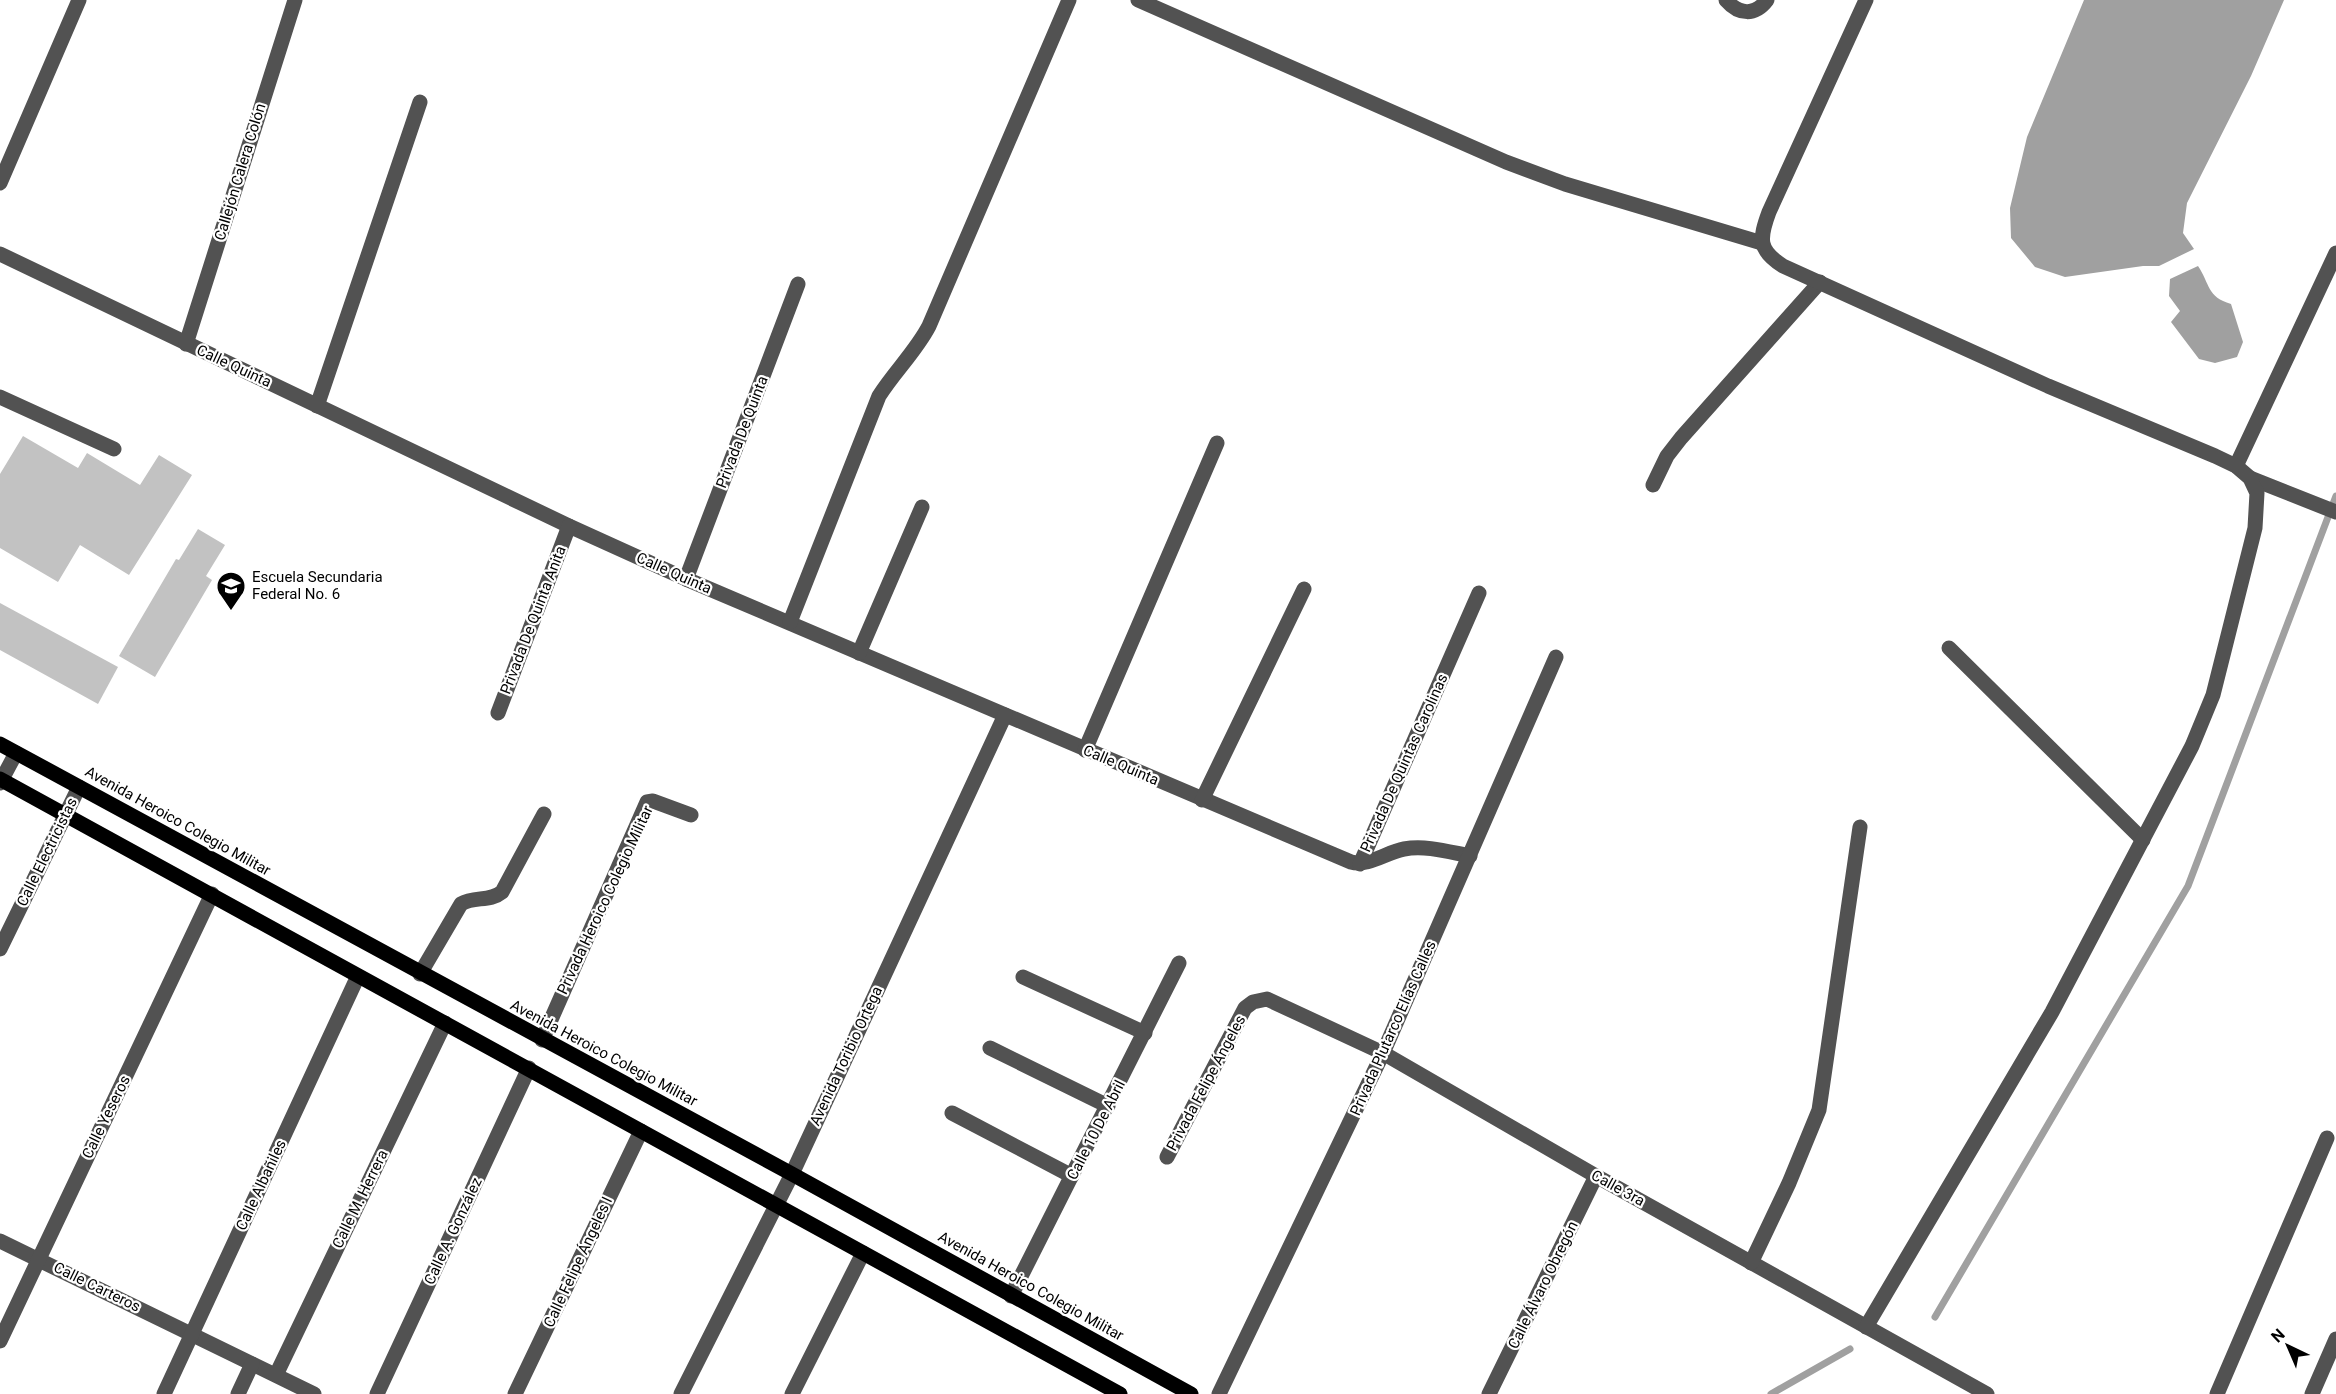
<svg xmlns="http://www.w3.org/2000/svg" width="2336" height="1394" viewBox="0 0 2336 1394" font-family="Roboto,sans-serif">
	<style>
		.water { fill: #a0a0a0 }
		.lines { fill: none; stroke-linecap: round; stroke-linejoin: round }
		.stream { stroke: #a0a0a0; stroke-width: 7 }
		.building { fill: #c2c2c2 }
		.minor { stroke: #525252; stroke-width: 15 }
		.major { stroke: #000; stroke-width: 15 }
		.labels { text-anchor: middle; stroke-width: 4.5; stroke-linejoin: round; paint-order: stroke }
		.street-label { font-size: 15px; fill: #000; stroke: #fff }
		.poi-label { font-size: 15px; fill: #000; stroke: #fff; text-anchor: start }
	</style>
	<rect width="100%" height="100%" fill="#fff"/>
	<!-- water -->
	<g class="water">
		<path d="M2084 0H2284L2251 76 2187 203 2183 233 2194 249 2159 266H2143L2065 277 2035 267 2011 238 2010 208 2027 137Z"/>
		<path d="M2198 266C2210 284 2207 297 2231 304L2243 342 2237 357 2215 363 2199 359 2171 322 2180 311 2169 296 2170 279Z"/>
	</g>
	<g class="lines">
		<!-- stream -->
		<g class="stream">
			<path d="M1935 1317 2188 886 2336 496"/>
			<path d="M1771 1394 1850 1349"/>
		</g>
	</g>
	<!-- building -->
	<g class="building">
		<path d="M23 436 78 468 87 453 140 485 159 455 192 475 129 575 80 545 58 582 0 548V474Z"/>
		<path d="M198 529 225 545 206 576 212 580 155 677 119 656 176 559 179 560Z"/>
		<path d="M0 603 118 667 98 704 0 650Z"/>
	</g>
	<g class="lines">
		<!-- minor -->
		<g class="minor">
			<path d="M1138 0 1506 162 1565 184 1762 243"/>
			<path d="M1726 0C1739 15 1755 16 1767 0"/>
			<path d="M0 183 79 0"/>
			<path d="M0 254 569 526 686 579 1351 862C1368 867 1387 852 1404 849 1426 845 1449 852 1470 856"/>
			<path d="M186 344 295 0"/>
			<path d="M0 397 114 449"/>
			<path d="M317 406 420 102"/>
			<path d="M2236 466 2336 253"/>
			<path d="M2250 478 2336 512"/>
			<path d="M1653 485 1667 456 1681 438 1820 282"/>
			<path d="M686 579 798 284"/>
			<path d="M790 622 879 396C895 371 916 351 929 326L1069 0"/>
			<path d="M1949 648 2143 840"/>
			<path d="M859 653 922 507"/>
			<path d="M498 713 569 526"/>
			<path d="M1085 750 1217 443"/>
			<path d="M0 783 16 753"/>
			<path d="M1202 800 1304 589"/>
			<path d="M1360 864 1479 593"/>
			<path d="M0 949 79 787"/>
			<path d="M420 974 461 904C474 896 490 902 502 892L544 814"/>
			<path d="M1023 977 1145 1033"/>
			<path d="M542 1040 647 802 653 801 691 815"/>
			<path d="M990 1048 1108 1106"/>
			<path d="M952 1113 1072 1176"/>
			<path d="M1167 1157 1245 1008 1253 1002 1267 999 1383 1053 1596 1176 1987 1394"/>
			<path d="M0 1241 314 1394"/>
			<path d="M1751 1263 1789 1183 1819 1110 1860 827"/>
			<path d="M1011 1296 1179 963"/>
			<path d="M1866 1327 2052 1012 2192 746 2213 695 2255 528 2257 493 2250 478 2236 466 2215 456 2048 386 1783 266C1758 250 1759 239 1769 212L1866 0"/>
			<path d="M0 1341 212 894"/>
			<path d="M276 1375 445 1023"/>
			<path d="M164 1394 358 976"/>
			<path d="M238 1394 252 1364"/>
			<path d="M377 1394 529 1068"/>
			<path d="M515 1394 641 1131"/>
			<path d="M681 1394 792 1174 1005 715"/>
			<path d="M792 1394 863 1253"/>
			<path d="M1219 1394 1383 1053 1556 657"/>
			<path d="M1489 1394 1596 1176"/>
			<path d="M2217 1394 2327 1138"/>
			<path d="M2312 1394 2336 1339"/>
		</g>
		<!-- major -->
		<g class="major">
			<path d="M0 744 792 1174 1191 1394"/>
			<path d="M0 779 1120 1394"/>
		</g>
	</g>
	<!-- icons -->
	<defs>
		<g id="school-pin" transform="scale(1.5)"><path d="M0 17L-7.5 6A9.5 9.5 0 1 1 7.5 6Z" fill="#000" stroke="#fff"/><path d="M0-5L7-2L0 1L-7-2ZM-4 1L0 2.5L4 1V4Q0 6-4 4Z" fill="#fff"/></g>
	</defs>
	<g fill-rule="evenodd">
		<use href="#school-pin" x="231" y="586"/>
	</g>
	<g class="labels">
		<!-- street labels -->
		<g class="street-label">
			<text transform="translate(240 172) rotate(-73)" y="5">Callejón Calera Colón</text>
			<text transform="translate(234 366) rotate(25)" y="5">Calle Quinta</text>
			<text transform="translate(742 432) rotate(-69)" y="5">Privada De Quinta</text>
			<text transform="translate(674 573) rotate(24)" y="5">Calle Quinta</text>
			<text transform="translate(533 620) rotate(-69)" y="5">Privada De Quinta Anita</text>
			<text transform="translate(1404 763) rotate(-66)" y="5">Privada De Quintas Carolinas</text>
			<text transform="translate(1121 765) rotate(23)" y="5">Calle Quinta</text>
			<text transform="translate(178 821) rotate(29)" y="5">Avenida Heroico Colegio Militar</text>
			<text transform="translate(47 852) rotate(-64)" y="5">Calle Electricistas</text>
			<text transform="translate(605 900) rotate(-65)" y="5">Privada Heroico Colegio Militar</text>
			<text transform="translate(1393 1028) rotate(-66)" y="5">Privada Plutarco Elías Calles</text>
			<text transform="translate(604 1053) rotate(28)" y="5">Avenida Heroico Colegio Militar</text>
			<text transform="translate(846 1056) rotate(-65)" y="5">Avenida Toribio Ortega</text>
			<text transform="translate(1206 1083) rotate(-62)" y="5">Privada Felipe Ángeles</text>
			<text transform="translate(106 1117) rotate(-64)" y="5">Calle Yeseros</text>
			<text transform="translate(1096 1130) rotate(-63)" y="5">Calle 10 De Abril</text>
			<text transform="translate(261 1185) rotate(-65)" y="5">Calle Albañiles</text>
			<text transform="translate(1618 1188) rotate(29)" y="5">Calle 3ra</text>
			<text transform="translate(360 1199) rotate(-64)" y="5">Calle M. Herrera</text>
			<text transform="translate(453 1231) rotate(-65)" y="5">Calle A. González</text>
			<text transform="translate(578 1262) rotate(-65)" y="5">Calle Felipe Ángeles I</text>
			<text transform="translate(1543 1285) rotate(-64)" y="5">Calle Álvaro Obregón</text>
			<text transform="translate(1031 1286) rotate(29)" y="5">Avenida Heroico Colegio Militar</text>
			<text transform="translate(97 1287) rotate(26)" y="5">Calle Carteros</text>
		</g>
		<!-- poi labels -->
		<g class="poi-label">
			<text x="252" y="582">Escuela Secundaria<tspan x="252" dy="17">Federal No. 6</tspan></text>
		</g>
	</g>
	<!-- north arrow -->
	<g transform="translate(2288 1346) rotate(316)" stroke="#ffffff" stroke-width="4.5" paint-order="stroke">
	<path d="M0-4.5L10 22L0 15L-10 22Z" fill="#000000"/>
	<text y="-9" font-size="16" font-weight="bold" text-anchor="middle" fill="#000000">N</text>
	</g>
</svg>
